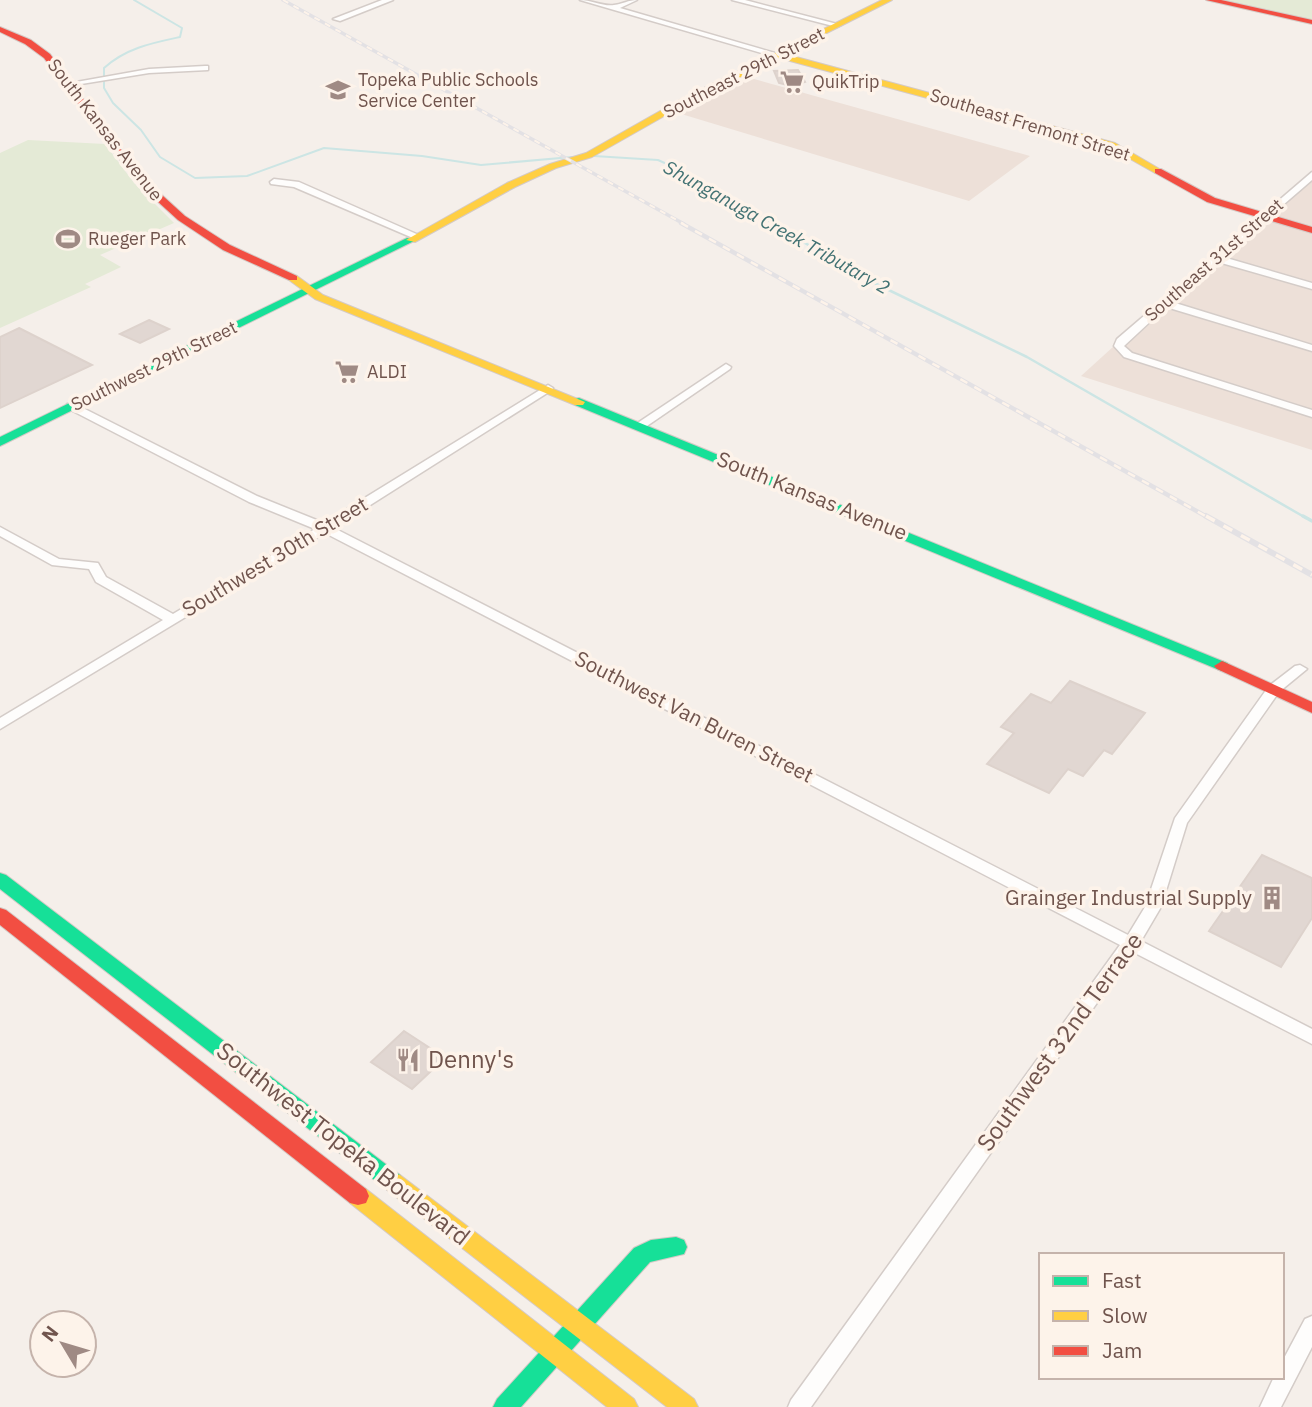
<svg xmlns="http://www.w3.org/2000/svg" width="1312" height="1407" viewBox="0 0 1312 1407" font-family="'IBM Plex Sans',sans-serif">
	<style>
		.residential { fill: #ede0d8 }
		.green { fill: #e4ead6 }
		.lines { fill: none; stroke-linecap: round; stroke-linejoin: round }
		.stream-far2 { stroke: #cce5e4; stroke-width: 2 }
		.stream-far1 { stroke: #cce5e4; stroke-width: 2.5 }
		.stream { stroke: #cce5e4; stroke-width: 3.5 }
		.building { fill: #e1d7d2; stroke: #ddd2cc; stroke-width: 2 }
		.street-casing { stroke: #d4ccc8; stroke-width: 3 }
		.fast-casing { stroke: #d4cac6; stroke-width: 2 }
		.slow-casing { stroke: #d4cac6; stroke-width: 2 }
		.jam-casing { stroke: #d4cac6; stroke-width: 2 }
		.street { fill: #fefdfc; fill-rule: evenodd }
		.fast { fill: #16e098; fill-rule: evenodd }
		.slow { fill: #ffcf43; fill-rule: evenodd }
		.jam { fill: #f24e42; fill-rule: evenodd }
		.rail-far2-casing { stroke: #e3e1e4; stroke-width: 3.5 }
		.rail-far1-casing { stroke: #e3e1e4; stroke-width: 4.5 }
		.rail-casing { stroke: #e3e1e4; stroke-width: 6 }
		.rail-far2 { stroke: #fdf3ea; stroke-width: 2; stroke-dasharray: 6; stroke-linecap: butt }
		.rail-far1 { stroke: #fdf3ea; stroke-width: 2.5; stroke-dasharray: 8; stroke-linecap: butt }
		.rail { stroke: #fdf3ea; stroke-width: 3.5; stroke-dasharray: 10; stroke-linecap: butt }
		.labels { text-anchor: middle; stroke-width: 7; stroke-linejoin: round; paint-order: stroke }
		.far-street-label { font-size: 18px; fill: #70544d; stroke: #fdf3ea }
		.far-poi-label { font-size: 18px; fill: #70544d; stroke: #fdf3ea; text-anchor: start }
		.far-water-label { font-size: 19px; font-style: italic; fill: #427273; stroke: #fdf3ea }
		.street-label { font-size: 21px; fill: #70544d; stroke: #fdf3ea }
		.poi-label { font-size: 21px; fill: #70544d; stroke: #fdf3ea; text-anchor: end }
		.near-street-label { font-size: 24px; fill: #70544d; stroke: #fdf3ea }
		.near-poi-label { font-size: 24px; fill: #70544d; stroke: #fdf3ea; text-anchor: start }
	</style>
	<rect width="100%" height="100%" fill="#f5efea"/>
	<!-- residential -->
	<g class="residential">
		<path d="M747 77 1030 156 969 201 678 113Z"/>
		<path d="M1312 179V450L1081 376 1114 346 1124 347Z"/>
	</g>
	<!-- green -->
	<g class="green">
		<path d="M1222 0H1312V20Z"/>
		<path d="M28 140 105 144 134 183 174 223 100 255 121 267 85 284 91 287 0 328V153Z"/>
	</g>
	<g class="lines">
		<!-- stream-far2 -->
		<g class="stream-far2">
			<path d="M134 0 182 28 180 37C152 43 126 48 104 68V88L113 103 141 130 160 157 195 178 247 176 324 148 422 156 481 165 572 157"/>
			<path d="M594 156 658 160 691 175 774 224"/>
		</g>
		<!-- stream-far1 -->
		<path class="stream-far1" d="M771 223 868 280 1027 357 1306 518"/>
		<!-- stream -->
		<path class="stream" d="M1303 516 1312 521"/>
	</g>
	<!-- building -->
	<g class="building">
		<path d="M798 70 805 82 791 86 779 83 774 71Z"/>
		<path d="M149 320 169 329 140 343 120 334Z"/>
		<path d="M19 328 92 365 0 408V337Z"/>
		<path d="M1070 681 1145 713 1112 754 1104 750 1083 776 1068 769 1049 793 987 764 1014 733 1001 727 1031 694 1051 703Z"/>
		<path d="M1262 855 1312 878V918L1281 967 1209 931Z"/>
		<path d="M404 1031 445 1058 412 1089 371 1062Z"/>
	</g>
	<g class="lines">
		<!-- street casing -->
		<g class="street-casing">
			<g id="street">
				<path d="M382 0H393L340 21 333 19Z"/>
				<path d="M580 0C591 0 605 7 614 5 623 4 628 0 637 0L620 8 782 55 775 57Z"/>
				<path d="M732 0H745L841 25 837 27Z"/>
				<path d="M205 66H208V70L149 73 69 86 65 84 149 69Z"/>
				<path d="M1312 172V180L1223 257 1312 283V289L1218 262 1172 302 1312 345V351L1166 307 1124 346 1132 353 1312 410V417L1124 357 1114 346 1117 339Z"/>
				<path d="M274 179 299 182 421 236 413 238 294 187 271 184 270 182Z"/>
				<path d="M726 364 731 367 730 369 644 428H636V424Z"/>
				<path d="M548 385 553 388 552 390 334 528 1128 935 1145 907 1175 818 1269 686 1295 666 1300 665 1307 669 1279 692 1187 823 1161 907 1141 941 1312 1029V1044L1133 952 811 1407H788L791 1400 1120 945 325 533 0 729V718L163 620 96 582 89 569 52 565 0 536V527L59 559 98 563 106 577 173 614 315 529 249 502 67 408V404H75L257 496 324 523Z"/>
				<path d="M1312 1316V1347L1281 1407H1260L1274 1377H1282V1362L1305 1319Z"/>
			</g>
		</g>
		<!-- fast casing -->
		<g class="fast-casing">
			<g id="fast">
				<path d="M407 238 416 240 0 446V437Z"/>
				<path d="M579 398 1227 663 1230 666 1222 671 1217 669 575 405V399Z"/>
				<path d="M0 873 6 875 400 1175 404 1182 400 1189 393 1191 386 1189 0 889Z"/>
				<path d="M676 1237 684 1240 687 1247 684 1254 650 1262 521 1407H493L497 1399 634 1248 651 1240Z"/>
			</g>
		</g>
		<!-- slow casing -->
		<g class="slow-casing">
			<g id="slow">
				<path d="M882 0H892L785 54 1115 143 1163 171 1155 173 1109 147 779 58 682 106 592 157 556 168 515 187 415 242 406 240 507 183 550 164 586 153 676 102Z"/>
				<path d="M289 276H297L323 295 585 402 583 405H575L315 299 289 280Z"/>
				<path d="M393 1173 400 1175 694 1399 698 1407H667L386 1189 382 1182 386 1175Z"/>
				<path d="M358 1187 366 1189 634 1399 638 1407H607L350 1203 347 1196 350 1189Z"/>
			</g>
		</g>
		<!-- jam casing -->
		<g class="jam-casing">
			<g id="jam">
				<path d="M1206 0H1221L1312 20V24Z"/>
				<path d="M0 27 31 40 50 54 122 151 163 196 185 216 230 245 297 276V280H289L223 250 178 220 156 200 116 155 44 58 25 44 0 32Z"/>
				<path d="M1155 169H1161L1215 198 1312 227V233L1207 202 1155 173Z"/>
				<path d="M1222 661 1312 702V713L1217 669 1214 666Z"/>
				<path d="M0 908 6 910 366 1189 369 1196 366 1203 358 1205 350 1203 0 925Z"/>
			</g>
		</g>
		<!-- street -->
		<use href="#street" class="street"/>
		<!-- fast -->
		<use href="#fast" class="fast"/>
		<!-- slow -->
		<use href="#slow" class="slow"/>
		<!-- jam -->
		<use href="#jam" class="jam"/>
		<!-- rail-far2 casing -->
		<g class="rail-far2-casing">
			<path id="rail-far2" d="M283 0 684 224"/>
		</g>
		<!-- rail-far1 casing -->
		<g class="rail-far1-casing">
			<path id="rail-far1" d="M681 223 1209 518"/>
		</g>
		<!-- rail casing -->
		<g class="rail-casing">
			<path id="rail" d="M1206 516 1312 575"/>
		</g>
		<!-- rail-far2 -->
		<use href="#rail-far2" class="rail-far2"/>
		<!-- rail-far1 -->
		<use href="#rail-far1" class="rail-far1"/>
		<!-- rail -->
		<use href="#rail" class="rail"/>
	</g>
	<!-- icons -->
	<defs>
		<g id="supermarket-bare" transform="scale(1.89)"><path d="M-6-5.5h2.5l.6 2H6L4.5 2H-2.5L-4.4-4H-6ZM-1.5 3.2a1.3 1.3 0 1 0 .1 0ZM3 3.2a1.3 1.3 0 1 0 .1 0Z" fill="#9f8a84" stroke="#fdf3ea" stroke-width="2.5" paint-order="stroke"/></g>
		<g id="school-bare" transform="scale(1.89)"><path d="M0-5L7-2L0 1L-7-2ZM-4 1L0 2.5L4 1V4Q0 6-4 4Z" fill="#9f8a84" stroke="#fdf3ea" stroke-width="2.5" paint-order="stroke"/></g>
		<g id="stadium-bare" transform="scale(1.89)"><path d="M0-5a6.5 5 0 1 0 0 10a6.5 5 0 1 0 0-10ZM-3.5-1.8h7v3.6h-7Z" fill="#9f8a84" stroke="#fdf3ea" stroke-width="2.5" paint-order="stroke"/></g>
		<g id="building-bare" transform="scale(1.89)"><path d="M-4-6H4V6H1V3H-1V6H-4ZM-2.5-4.3h1.7v1.8h-1.7ZM.8-4.3h1.7v1.8H.8ZM-2.5-1h1.7V.8h-1.7ZM.8-1h1.7V.8H.8Z" fill="#9f8a84" stroke="#fdf3ea" stroke-width="2.5" paint-order="stroke"/></g>
		<g id="restaurant-bare" transform="scale(1.89)"><path d="M-5-6h1v4h1v-4h1v4h1v-4h1v5L-1.5 .5V6h-2V.5L-5-1ZM5-6V6H3V1.5H1.5Q1.5-4 5-6Z" fill="#9f8a84" stroke="#fdf3ea" stroke-width="2.5" paint-order="stroke"/></g>
	</defs>
	<g fill-rule="evenodd">
		<use href="#supermarket-bare" x="792" y="82"/>
		<use href="#school-bare" x="338" y="90"/>
		<use href="#stadium-bare" x="68" y="239"/>
		<use href="#supermarket-bare" x="347" y="372"/>
		<use href="#building-bare" x="1272" y="898"/>
		<use href="#restaurant-bare" x="408" y="1060"/>
	</g>
	<g class="labels">
		<!-- far-street labels -->
		<g class="far-street-label">
			<text transform="translate(744 73) rotate(-27)" y="6">Southeast 29th Street</text>
			<text transform="translate(1030 125) rotate(17)" y="6">Southeast Fremont Street</text>
			<text transform="translate(105 130) rotate(52)" y="6">South Kansas Avenue</text>
			<text transform="translate(1214 260) rotate(-41)" y="6">Southeast 31st Street</text>
			<text transform="translate(154 366) rotate(-26)" y="6">Southwest 29th Street</text>
		</g>
		<!-- far-poi labels -->
		<g class="far-poi-label">
			<text x="358" y="86">Topeka Public Schools<tspan x="358" dy="21">Service Center</tspan></text>
			<text x="812" y="88">QuikTrip</text>
			<text x="88" y="245">Rueger Park</text>
			<text x="367" y="378">ALDI</text>
		</g>
		<!-- far-water labels -->
		<g class="far-water-label">
			<text transform="translate(777 227) rotate(29)" y="7">Shunganuga Creek Tributary 2</text>
		</g>
		<!-- street labels -->
		<g class="street-label">
			<text transform="translate(812 496) rotate(22)" y="7">South Kansas Avenue</text>
			<text transform="translate(275 557) rotate(-31)" y="7">Southwest 30th Street</text>
			<text transform="translate(694 717) rotate(27)" y="7">Southwest Van Buren Street</text>
		</g>
		<!-- poi labels -->
		<g class="poi-label">
			<text x="1252" y="905">Grainger Industrial Supply</text>
		</g>
		<!-- near-street labels -->
		<g class="near-street-label">
			<text transform="translate(1060 1042) rotate(-54)" y="8">Southwest 32nd Terrace</text>
			<text transform="translate(343 1144) rotate(38)" y="8">Southwest Topeka Boulevard</text>
		</g>
		<!-- near-poi labels -->
		<g class="near-poi-label">
			<text x="428" y="1068">Denny's</text>
		</g>
	</g>
	<!-- legend -->
	<rect x="1039" y="1253" width="245" height="126" fill="#fdf3ea" stroke="#c5b3ab" stroke-width="2"/>
	<rect x="1053" y="1276" width="35" height="10" fill="#16e098" stroke="#c5b3ab" stroke-width="2"/>
	<text x="1102" y="1288" font-size="21" fill="#70544d">Fast</text>
	<rect x="1053" y="1311" width="35" height="10" fill="#ffcf43" stroke="#c5b3ab" stroke-width="2"/>
	<text x="1102" y="1323" font-size="21" fill="#70544d">Slow</text>
	<rect x="1053" y="1346" width="35" height="10" fill="#f24e42" stroke="#c5b3ab" stroke-width="2"/>
	<text x="1102" y="1358" font-size="21" fill="#70544d">Jam</text>
	<!-- north arrow -->
	<g transform="translate(63 1344) rotate(308)"><circle r="33" fill="#fdf3ea" stroke="#c5b3ab" stroke-width="2"/>
	<path d="M0-5L12 26L0 18L-12 26Z" fill="#9f8a84"/>
	<text y="-10" font-size="19" font-weight="bold" text-anchor="middle" fill="#70544d">N</text>
	</g>
</svg>
